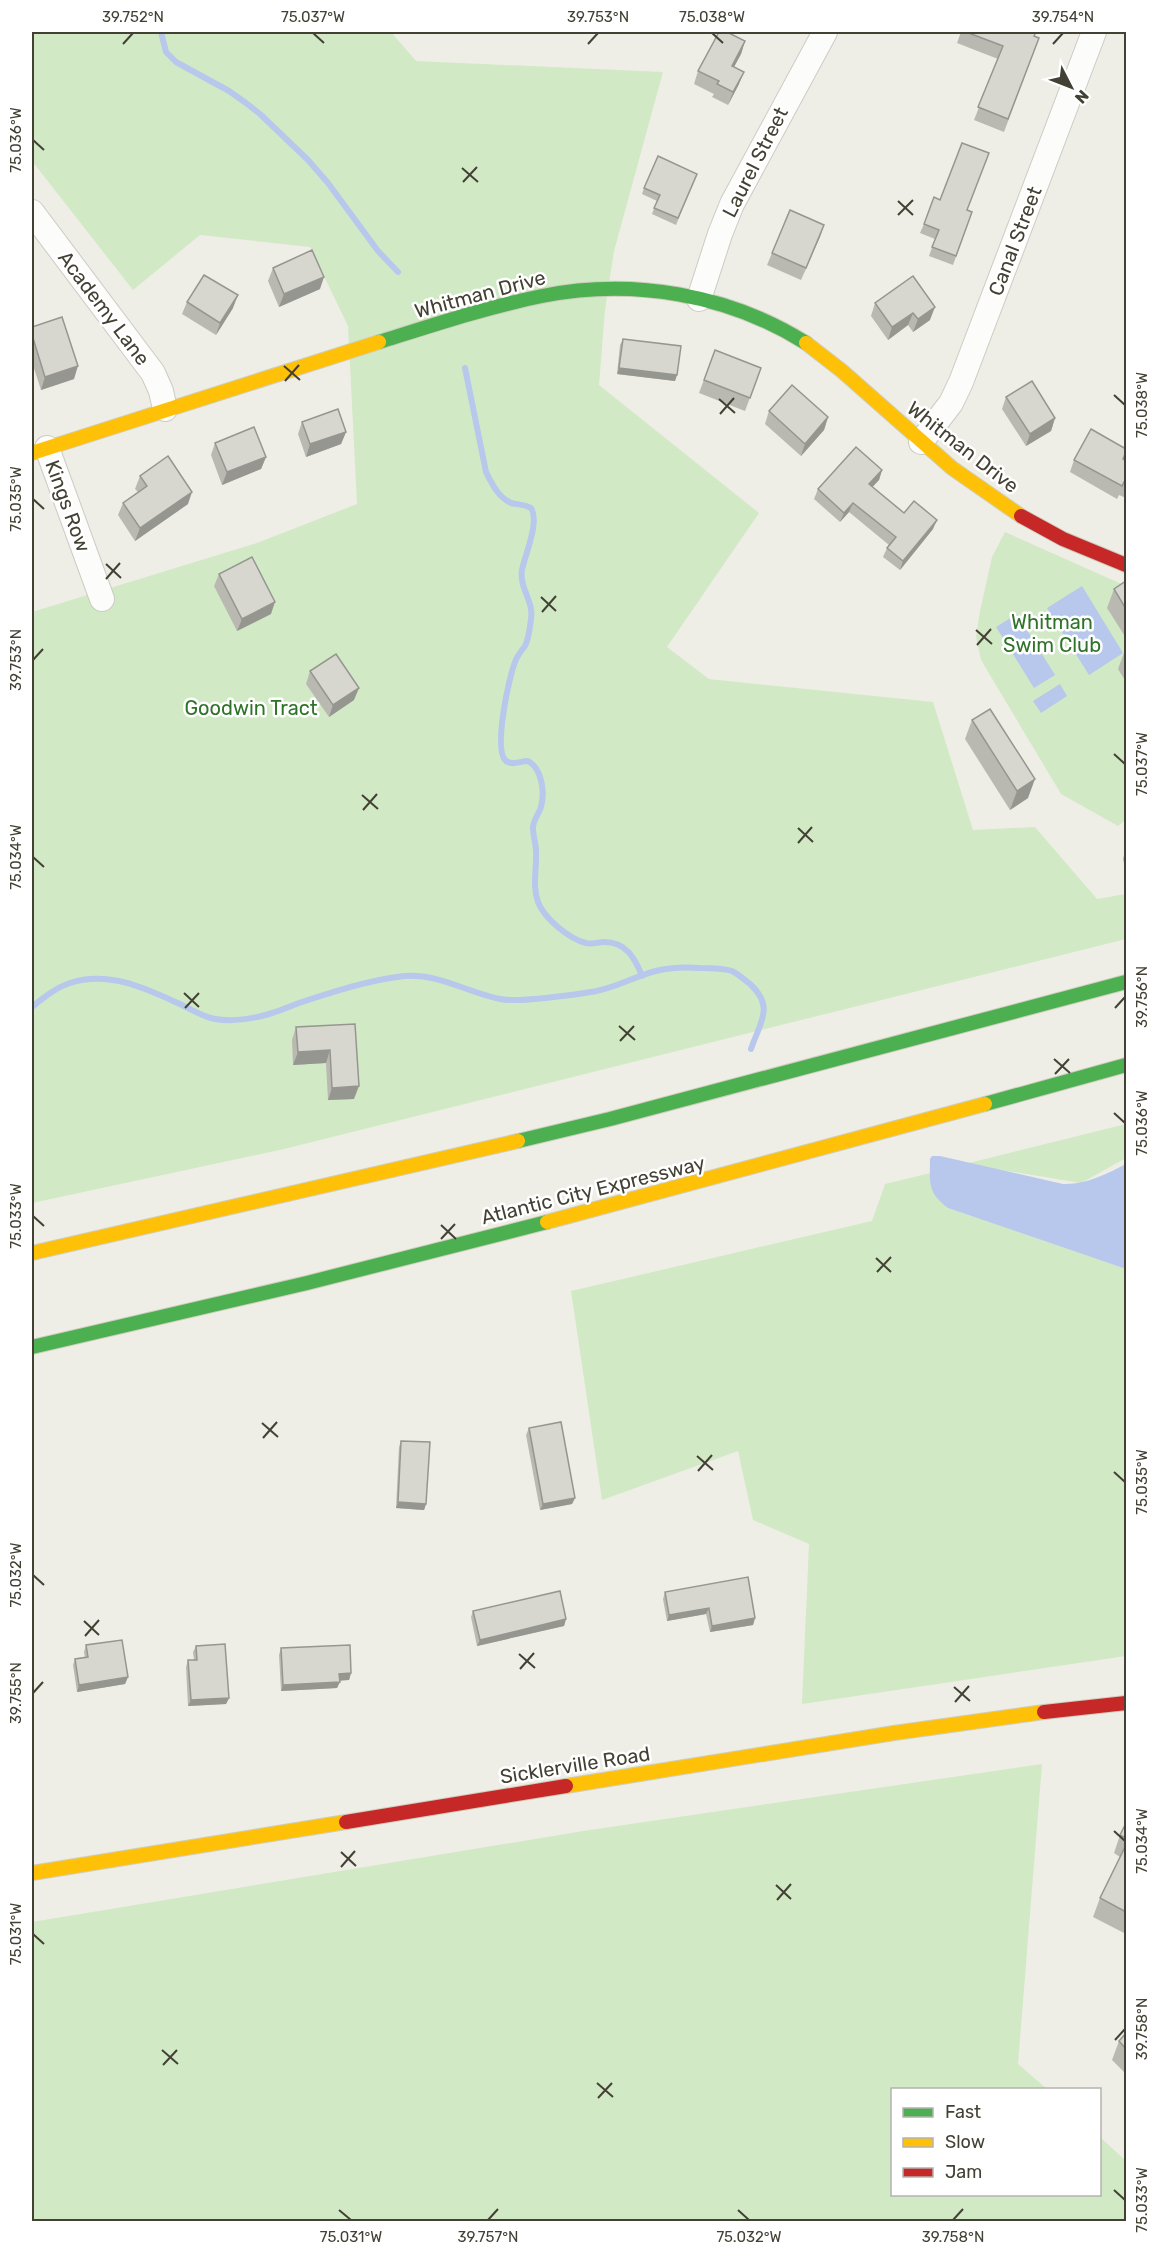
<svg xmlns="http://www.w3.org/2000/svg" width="1158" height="2253" viewBox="0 0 1158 2253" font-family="Rubik,sans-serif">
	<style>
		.green { fill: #d2e9c6 }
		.water { fill: #b7c8ec }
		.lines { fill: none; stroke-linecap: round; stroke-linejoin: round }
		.stream { stroke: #b7c8ec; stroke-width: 6 }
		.street-casing { stroke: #cccbc4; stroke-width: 26 }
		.fast-casing { stroke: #cecebf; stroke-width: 16 }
		.slow-casing { stroke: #cecebf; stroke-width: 16 }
		.jam-casing { stroke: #cecebf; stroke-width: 16 }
		.street { stroke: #fcfcfb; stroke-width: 24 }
		.fast { stroke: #4caf50; stroke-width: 14 }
		.slow { stroke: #ffc107; stroke-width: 14 }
		.jam { stroke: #c62828; stroke-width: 14 }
		.wall { fill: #b9b9b2 }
		.shaded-wall { fill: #969691 }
		.building { fill: #d7d7cf; stroke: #969691; stroke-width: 1.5 }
		.ticks { fill: none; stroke: #434134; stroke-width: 2 }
		.labels { text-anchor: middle; stroke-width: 5; stroke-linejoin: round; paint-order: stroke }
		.street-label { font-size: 20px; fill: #434134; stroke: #fff }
		.park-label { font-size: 20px; fill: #2f7329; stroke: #fff }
		.neatline { fill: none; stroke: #434134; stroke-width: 2 }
		.ticks-label { font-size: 15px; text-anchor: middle; fill: #434134 }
	</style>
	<rect width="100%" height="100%" fill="#eeeee6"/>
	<!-- green -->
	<g class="green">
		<path d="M32 32H391L416 61 663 72 614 251 605 310 599 385 759 513 667 647 709 679 933 702 973 830 1035 827 1097 899 1126 894V939L284 1149 32 1203V612L257 543 357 504 348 326 310 247 200 235 133 290 32 161Z"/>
		<path d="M1005 532 1126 586V820L1118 826 1061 794 981 660 976 637 980 611 992 557Z"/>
		<path d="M1126 1124V1158L1081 1183 965 1164Z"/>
		<path d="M935 1172 948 1208 1126 1269V1656L802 1704 809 1544 753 1520 738 1451 602 1500 571 1291 872 1221 885 1184Z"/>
		<path d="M1042 1764 1018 2064 1047 2089 892 2090V2194H1100V2137L1126 2161V2221H32V1922L583 1831Z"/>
	</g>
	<!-- water -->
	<g class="water">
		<path d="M1082 586 1123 653 1089 675 1047 608Z"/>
		<path d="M1017 614 1055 675 1034 688 996 627Z"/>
		<path d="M1060 684 1067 696 1041 713 1033 701Z"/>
		<path d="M932 1156H940L1063 1184C1085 1185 1107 1174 1126 1164V1269L948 1208C927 1192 930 1183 930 1159Z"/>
	</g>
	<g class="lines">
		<!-- stream -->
		<g class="stream">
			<path d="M161 32 166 52 176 62 229 91 246 103 260 114 308 160 328 183 378 251 398 272"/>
			<path d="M465 368 486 472C492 484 498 497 511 503 518 505 524 504 531 508 540 522 525 554 522 570 519 588 534 601 531 619 530 627 529 638 525 646 521 651 517 656 515 662 509 677 493 750 506 761 513 766 520 761 528 761 542 769 545 792 541 807 539 814 533 820 533 828 533 836 536 844 536 851 537 868 532 885 538 902 544 918 569 939 586 943 592 945 598 942 604 942 626 942 635 958 642 976"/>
			<path d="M32 1007C43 998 55 988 70 983 109 970 147 989 182 1005 192 1010 204 1017 215 1019 233 1022 252 1019 269 1014 279 1011 289 1007 299 1003 332 992 369 980 404 976 439 973 468 993 500 999 520 1003 570 995 591 992 615 989 636 975 660 970 673 967 687 967 700 968 710 968 722 968 732 971 738 974 745 980 750 984 775 1007 760 1022 751 1049"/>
		</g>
		<!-- street casing -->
		<g class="street-casing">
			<g id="street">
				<path d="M32 212 153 373 161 391 165 409"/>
				<path d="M699 299 720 234 732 204 825 32"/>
				<path d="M921 442 951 403 961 382 1094 32"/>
				<path d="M47 448 102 599"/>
			</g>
		</g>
		<!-- fast casing -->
		<g class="fast-casing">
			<g id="fast">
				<path d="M379 342C433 325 487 307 542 296 632 278 728 294 806 343"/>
				<path d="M985 1104 1126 1065"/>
				<path d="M518 1141 610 1119 1126 982"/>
				<path d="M32 1347 307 1283 547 1222"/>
			</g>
		</g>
		<!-- slow casing -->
		<g class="slow-casing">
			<g id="slow">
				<path d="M806 343 842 371 952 468 1021 516"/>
				<path d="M32 453 379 342"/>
				<path d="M547 1222 985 1104"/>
				<path d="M32 1253 518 1141"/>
				<path d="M566 1786 894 1733 1044 1712"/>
				<path d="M32 1873 346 1822"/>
			</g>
		</g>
		<!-- jam casing -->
		<g class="jam-casing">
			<g id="jam">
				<path d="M1021 516 1063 539 1126 565"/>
				<path d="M1044 1712 1126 1703"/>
				<path d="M346 1822 566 1786"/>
			</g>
		</g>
		<!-- street -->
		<use href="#street" class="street"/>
		<!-- fast -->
		<use href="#fast" class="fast"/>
		<!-- slow -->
		<use href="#slow" class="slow"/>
		<!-- jam -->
		<use href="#jam" class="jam"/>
	</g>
	<!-- wall -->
	<g class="wall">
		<path d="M961 32H1036L1034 36 1039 38 1004 132 974 120 998 59 957 43Z"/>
		<path d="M745 41 741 54 734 67 739 84 728 105 712 97 714 94 694 84 698 71Z"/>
		<path d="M697 174 676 225 652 214 657 201 642 194 644 188Z"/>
		<path d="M967 210 972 212 953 265 929 256 935 239 920 233 924 224Z"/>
		<path d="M824 225 801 280 767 265 772 253Z"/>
		<path d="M273 268 320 289 279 307 268 281Z"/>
		<path d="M913 276 930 320 913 332 908 325 888 340 871 316 875 303Z"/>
		<path d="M187 302 233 308 216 335 182 314Z"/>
		<path d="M32 327 74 379 41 390 32 362Z"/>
		<path d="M623 339 677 375 675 381 617 374 620 345Z"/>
		<path d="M715 350 761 368 745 411 699 393Z"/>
		<path d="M1006 397 1055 418 1051 431 1026 446 1002 409Z"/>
		<path d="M769 411 828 417 824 430 801 456 765 424Z"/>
		<path d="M302 422 346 432 341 444 306 457 298 434Z"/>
		<path d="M215 443 266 457 261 469 222 485 211 455Z"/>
		<path d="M1074 460H1124L1126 461V498L1119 495 1117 499 1070 472Z"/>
		<path d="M882 470 879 480 872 487 904 513 933 529 900 570 883 557 887 548 889 545 849 512 840 522 814 499 818 489Z"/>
		<path d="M140 476 188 504 135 541 118 515 123 503 138 492 135 489Z"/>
		<path d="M219 574 271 614 237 631 214 586Z"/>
		<path d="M1126 581V638L1107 608 1114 589Z"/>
		<path d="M1126 649V682L1118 669 1125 650Z"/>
		<path d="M310 671 354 700 329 717 306 684Z"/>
		<path d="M972 720 1028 798 1010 810 965 739Z"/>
		<path d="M1126 848V873L1123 859Z"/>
		<path d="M355 1024 354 1099 328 1100 326 1063 293 1065 292 1040 296 1027Z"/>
		<path d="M529 1428 575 1498 572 1504 540 1510 526 1435Z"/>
		<path d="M401 1441 426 1504 424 1510 396 1508 399 1447Z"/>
		<path d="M665 1592 755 1618 753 1625 710 1632 706 1614 667 1621 663 1599Z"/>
		<path d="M473 1611 566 1619 564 1626 477 1646 471 1617Z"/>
		<path d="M86 1645 128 1677 125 1684 77 1692 73 1665 75 1659 85 1658 84 1652Z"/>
		<path d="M196 1646 229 1698 226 1704 188 1706 186 1667 188 1660H194L193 1652Z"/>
		<path d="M281 1648 351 1673 349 1680H340L337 1688 281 1691 279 1655Z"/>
		<path d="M1126 1823V1934L1093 1917 1100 1898 1120 1857 1114 1853 1120 1835Z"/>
		<path d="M1126 2033V2074L1112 2060 1119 2041Z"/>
	</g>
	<!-- shaded-wall -->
	<g class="shaded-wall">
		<path d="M745 41 741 54 728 78 732 66Z"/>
		<path d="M744 72 739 84 728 105 733 92Z"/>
		<path d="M824 225 820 237 801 280 806 268Z"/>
		<path d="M324 277 320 289 279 307 284 294Z"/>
		<path d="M238 295 233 308 216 335 220 323Z"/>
		<path d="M935 307 930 320 913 332 918 319Z"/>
		<path d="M913 313 908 325 888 340 892 327Z"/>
		<path d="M78 366 74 379 41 390 45 377Z"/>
		<path d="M619 368 677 375 675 381 617 374Z"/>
		<path d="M828 417 824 430 801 456 805 444Z"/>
		<path d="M1055 418 1051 431 1026 446 1030 434Z"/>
		<path d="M346 432 341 444 306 457 310 444Z"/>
		<path d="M266 457 261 469 222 485 227 472Z"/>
		<path d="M882 470 879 480 866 494 869 484Z"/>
		<path d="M192 492 188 504 135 541 140 528Z"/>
		<path d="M853 503 849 512 840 522 844 513Z"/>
		<path d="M937 520 933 529 900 570 903 561Z"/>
		<path d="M275 602 271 614 237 631 242 619Z"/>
		<path d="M359 688 354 700 329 717 333 705Z"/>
		<path d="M1035 779 1028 798 1010 810 1017 791Z"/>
		<path d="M330 1050 326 1063 293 1065 298 1052Z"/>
		<path d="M359 1086 354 1099 328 1100 332 1088Z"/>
		<path d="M575 1498 572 1504 540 1510 543 1504Z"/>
		<path d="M398 1502 426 1504 424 1510 396 1508Z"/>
		<path d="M709 1608 706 1614 667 1621 669 1615Z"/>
		<path d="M755 1618 753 1625 710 1632 712 1626Z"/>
		<path d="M566 1619 564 1626 477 1646 480 1640Z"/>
		<path d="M351 1673 349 1680 337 1681 339 1674Z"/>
		<path d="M128 1677 125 1684 77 1692 79 1685Z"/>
		<path d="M340 1682 337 1688 281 1691 283 1685Z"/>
		<path d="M229 1698 226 1704 188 1706 191 1700Z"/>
	</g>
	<!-- building -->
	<g class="building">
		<path d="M719 32H727L745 41 732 66 744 72 733 92 717 84 719 81 698 71Z"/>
		<path d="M966 32H1036L1034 36 1039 38 1008 119 978 107 1003 46Z"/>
		<path d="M962 143 989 153 967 210 972 212 956 256 932 247 939 230 924 224 934 197 940 200Z"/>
		<path d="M658 156 697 174 678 218 654 208 660 195 644 188Z"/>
		<path d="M790 210 824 225 806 268 772 253Z"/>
		<path d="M312 250 324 277 284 294 273 268Z"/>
		<path d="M204 275 238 295 220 323 187 302Z"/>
		<path d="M913 276 935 307 918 319 913 313 892 327 875 303Z"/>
		<path d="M62 317 78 366 45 377 32 335V327Z"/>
		<path d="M623 339 681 346 677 375 619 368Z"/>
		<path d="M715 350 761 368 750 398 704 380Z"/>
		<path d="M1032 381 1055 418 1030 434 1006 397Z"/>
		<path d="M792 385 828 417 805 444 769 411Z"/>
		<path d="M338 409 346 432 310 444 302 422Z"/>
		<path d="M254 427 266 457 227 472 215 443Z"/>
		<path d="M1091 429 1126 449V452L1123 459 1126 461V483L1124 482 1122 486 1074 460Z"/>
		<path d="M856 447 882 470 869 484 904 513 914 501 937 520 903 561 887 548 896 537 853 503 844 513 818 489Z"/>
		<path d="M168 456 192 492 140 528 123 503 147 486 140 476Z"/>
		<path d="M252 557 275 602 242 619 219 574Z"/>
		<path d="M1126 581V609L1114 589Z"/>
		<path d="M336 654 359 688 333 705 310 671Z"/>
		<path d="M990 709 1035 779 1017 791 972 720Z"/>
		<path d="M355 1024 359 1086 332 1088 330 1050 298 1052 296 1027Z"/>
		<path d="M561 1422 575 1498 543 1504 529 1428Z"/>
		<path d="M401 1441 430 1442 426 1504 398 1502Z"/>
		<path d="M748 1577 755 1618 712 1626 709 1608 669 1615 665 1592Z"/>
		<path d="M560 1591 566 1619 480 1640 473 1611Z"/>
		<path d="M122 1640 128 1677 79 1685 75 1659 88 1657 86 1645Z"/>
		<path d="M225 1644 229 1698 191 1700 188 1660H197L196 1646Z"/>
		<path d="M350 1645 351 1673 339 1674 340 1682 283 1685 281 1648Z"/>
		<path d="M1126 1823V1838L1120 1835Z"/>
		<path d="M1126 1845V1912L1100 1898Z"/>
		<path d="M1126 2033V2049L1119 2041Z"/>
	</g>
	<!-- ticks -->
	<path class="ticks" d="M313 33 324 43M712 33 723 43M123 44 133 33M588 44 598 33M1053 44 1063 33M33 140 44 150M462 168 478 182M463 182 477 167M898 201 913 215M898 215 913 200M284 366 300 380M285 381 299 365M1114 395 1125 405M719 399 735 413M720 414 734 398M33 499 44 509M106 564 121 578M106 579 120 563M541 597 556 611M542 612 556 596M976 630 992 644M977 645 991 629M33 660 43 649M1114 754 1125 764M362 795 378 809M363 810 377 794M798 828 813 842M798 843 812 827M33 857 44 867M184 993 199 1007M185 1008 199 993M1115 1008 1125 997M619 1026 635 1040M620 1041 634 1026M1054 1059 1070 1073M1055 1074 1069 1059M1114 1113 1125 1123M33 1216 44 1226M441 1225 456 1239M441 1239 455 1224M876 1258 891 1272M877 1272 891 1257M262 1423 278 1437M263 1438 277 1422M697 1456 713 1470M698 1471 712 1455M1114 1472 1125 1482M33 1575 44 1585M84 1621 99 1635M85 1636 99 1620M519 1654 535 1668M520 1669 534 1653M954 1687 970 1701M33 1693 43 1682M955 1702 969 1686M1114 1831 1125 1841M341 1852 356 1866M341 1867 355 1851M776 1885 791 1899M777 1900 791 1884M33 1934 44 1944M1115 2040 1125 2029M162 2050 178 2064M163 2065 177 2050M597 2083 613 2097M598 2098 612 2083M1114 2190 1125 2200M339 2210 351 2220M738 2210 749 2220M488 2220 498 2209M953 2220 963 2209"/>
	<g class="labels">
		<!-- street labels -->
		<g class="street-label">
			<text transform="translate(755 162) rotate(-63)" y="7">Laurel Street</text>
			<text transform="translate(1015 241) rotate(-69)" y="7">Canal Street</text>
			<text transform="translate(480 294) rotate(-15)" y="7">Whitman Drive</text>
			<text transform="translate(104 308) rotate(53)" y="7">Academy Lane</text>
			<text transform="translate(963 447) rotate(38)" y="7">Whitman Drive</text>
			<text transform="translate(68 506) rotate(70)" y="7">Kings Row</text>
			<text transform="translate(593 1190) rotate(-14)" y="7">Atlantic City Expressway</text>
			<text transform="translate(575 1765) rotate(-9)" y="7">Sicklerville Road</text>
		</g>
		<!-- park labels -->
		<g class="park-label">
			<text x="1052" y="629">Whitman<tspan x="1052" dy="23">Swim Club</tspan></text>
			<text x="251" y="715">Goodwin Tract</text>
		</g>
	</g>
	<!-- border -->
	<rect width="1158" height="2253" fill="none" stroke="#ffffff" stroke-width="66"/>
	<!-- legend -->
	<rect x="891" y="2088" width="210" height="108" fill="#ffffff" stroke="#b4b3ae" stroke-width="1.5"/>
	<rect x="903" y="2108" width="30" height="9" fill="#4caf50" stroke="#b4b3ae" stroke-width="1.5"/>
	<text x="945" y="2118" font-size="18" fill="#434134">Fast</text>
	<rect x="903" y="2138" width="30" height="9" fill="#ffc107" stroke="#b4b3ae" stroke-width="1.5"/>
	<text x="945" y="2148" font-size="18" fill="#434134">Slow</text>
	<rect x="903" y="2168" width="30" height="9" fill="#c62828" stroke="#b4b3ae" stroke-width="1.5"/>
	<text x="945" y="2178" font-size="18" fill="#434134">Jam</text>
	<!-- north arrow -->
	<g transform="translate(1071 87) rotate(132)" stroke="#ffffff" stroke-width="4.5" paint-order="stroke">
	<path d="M0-4.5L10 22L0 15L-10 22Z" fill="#434134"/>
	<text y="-9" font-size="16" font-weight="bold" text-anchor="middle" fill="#434134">N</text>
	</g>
	<rect x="33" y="33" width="1092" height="2187" class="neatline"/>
	<g class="ticks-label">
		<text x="133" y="22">39.752°N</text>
		<text x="313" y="22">75.037°W</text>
		<text x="598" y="22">39.753°N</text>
		<text x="712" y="22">75.038°W</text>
		<text x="1063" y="22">39.754°N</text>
		<text transform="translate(16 140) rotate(-90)" y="5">75.036°W</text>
		<text transform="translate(1142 405) rotate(-90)" y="5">75.038°W</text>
		<text transform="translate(16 499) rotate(-90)" y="5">75.035°W</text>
		<text transform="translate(16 660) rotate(-90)" y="5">39.753°N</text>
		<text transform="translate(1142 764) rotate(-90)" y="5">75.037°W</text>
		<text transform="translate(16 857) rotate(-90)" y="5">75.034°W</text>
		<text transform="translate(1142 997) rotate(-90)" y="5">39.756°N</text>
		<text transform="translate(1142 1123) rotate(-90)" y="5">75.036°W</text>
		<text transform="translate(16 1216) rotate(-90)" y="5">75.033°W</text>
		<text transform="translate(1142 1482) rotate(-90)" y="5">75.035°W</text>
		<text transform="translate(16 1575) rotate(-90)" y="5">75.032°W</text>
		<text transform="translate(16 1693) rotate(-90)" y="5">39.755°N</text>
		<text transform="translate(1142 1841) rotate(-90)" y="5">75.034°W</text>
		<text transform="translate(16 1934) rotate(-90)" y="5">75.031°W</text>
		<text transform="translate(1142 2029) rotate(-90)" y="5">39.758°N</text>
		<text transform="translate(1142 2200) rotate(-90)" y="5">75.033°W</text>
		<text x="351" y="2242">75.031°W</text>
		<text x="488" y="2242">39.757°N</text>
		<text x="749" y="2242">75.032°W</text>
		<text x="953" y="2242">39.758°N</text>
	</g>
</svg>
